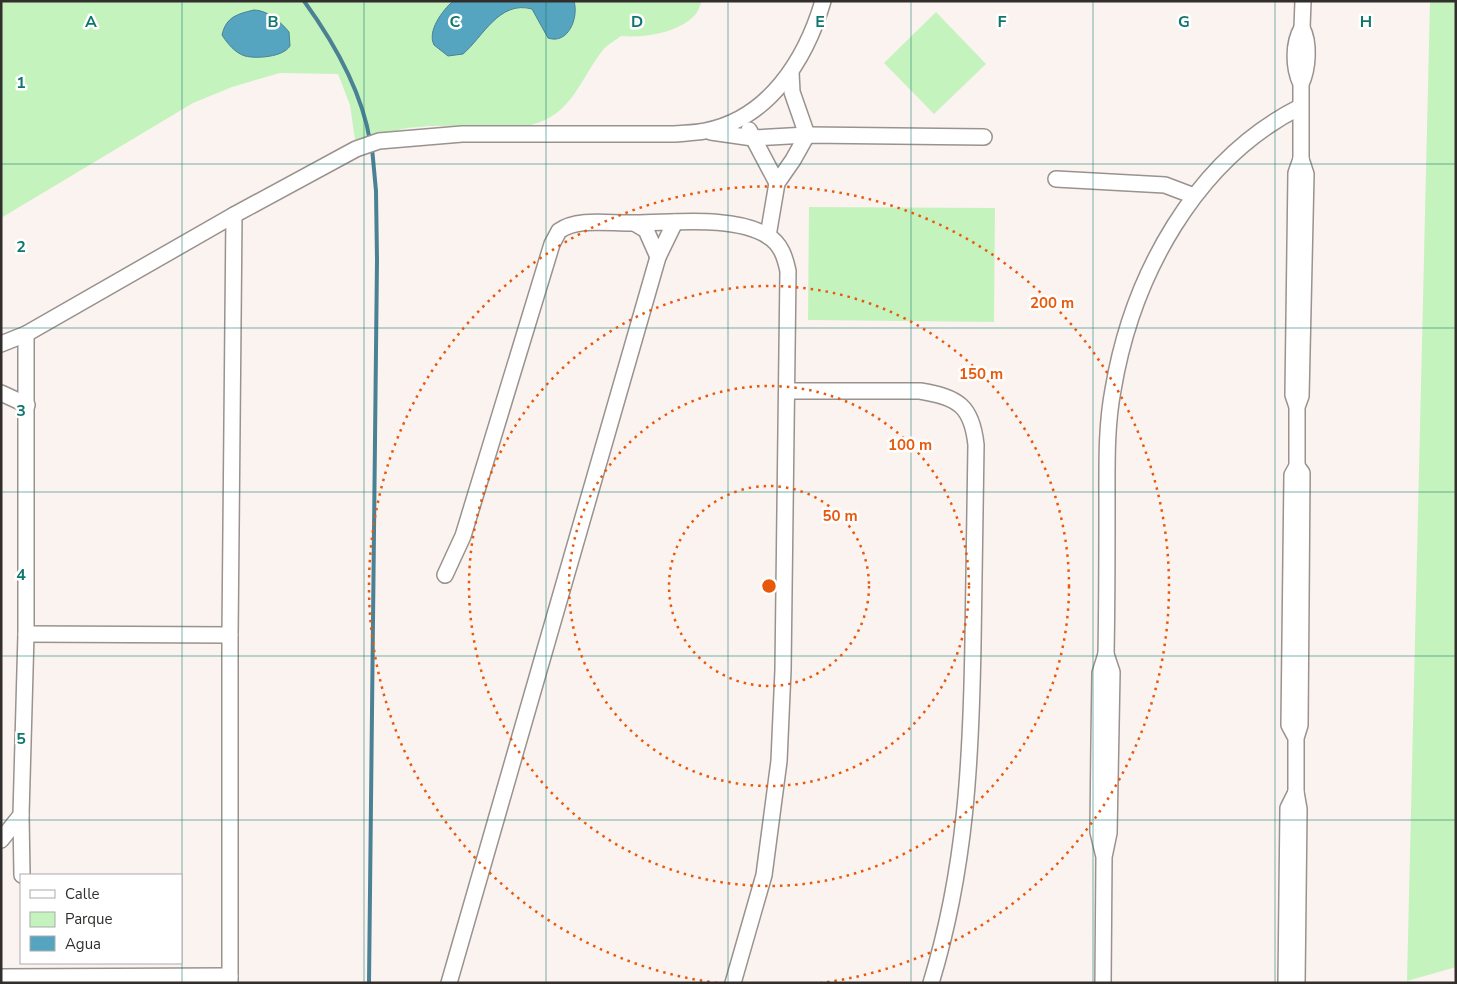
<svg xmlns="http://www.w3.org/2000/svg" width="1457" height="984" viewBox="0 0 1457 984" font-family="'Nunito Sans',sans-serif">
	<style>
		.green { fill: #c5f3be }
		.water { fill: #56a5c0; stroke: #4b8194 }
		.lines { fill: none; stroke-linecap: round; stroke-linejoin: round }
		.stream { stroke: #4b8194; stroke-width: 4 }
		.street-casing { stroke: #99928f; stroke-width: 18 }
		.street { stroke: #fff; stroke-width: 15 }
		.grid { fill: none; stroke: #0f766e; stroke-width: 1; stroke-opacity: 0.55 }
		.ring { fill: none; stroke: #e8590c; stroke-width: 2.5; stroke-dasharray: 2.5 5 }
		.grid-label { font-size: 16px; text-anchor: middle; font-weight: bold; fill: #0f766e; stroke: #fff; stroke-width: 5; stroke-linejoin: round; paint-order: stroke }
		.centre { fill: #e8590c; stroke: #fff; stroke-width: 2.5 }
		.ring-label { font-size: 15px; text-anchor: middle; font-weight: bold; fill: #e8590c; stroke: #fff; stroke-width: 5; stroke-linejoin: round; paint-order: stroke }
	</style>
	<rect width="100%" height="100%" fill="#fbf3ef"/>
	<!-- green -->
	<g class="green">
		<path d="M1 1H702C700 5 698 12 695 15 678 33 645 38 621 36 616 40 607 45 603 50 580 79 572 115 531 125L430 126 407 128 355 140 350 105 338 74 280 73 232 87 193 103 1 218Z"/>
		<path d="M1430 1H1456V967L1407 981Z"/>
		<path d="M936 12 986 64 934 114 884 63Z"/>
		<path d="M809 207 995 208 994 322 808 320Z"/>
	</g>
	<!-- water -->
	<g class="water">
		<path d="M453 1H574C579 18 568 45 548 38L532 9C499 0 483 37 463 54L448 56 434 45C427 31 442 11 453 1Z"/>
		<path d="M254 10C267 10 281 22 289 32L290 46C283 57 257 59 245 56 235 53 227 43 222 35 226 17 237 14 254 10Z"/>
	</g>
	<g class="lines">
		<!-- stream -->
		<g class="stream">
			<path d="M304 1C333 41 362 92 370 141"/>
			<path d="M369 983 377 260 376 191 372 148"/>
		</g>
		<!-- street casing -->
		<g class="street-casing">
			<g id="street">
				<path d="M1302 28 1303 1"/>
				<path d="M1301 84C1293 67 1293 43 1302 28 1310 43 1308 69 1301 84V159"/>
				<path d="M749 130 777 183"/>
				<path d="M711 132 753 138 807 135 984 137"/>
				<path d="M1056 179 1165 185 1194 196"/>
				<path d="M636 224 646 230 658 257"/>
				<path d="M768 236 777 183 793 160 807 135 792 92 791 72"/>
				<path d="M1 344 26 334 234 215 356 149 379 141 462 134H674C684 133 695 133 705 131 769 119 806 59 823 1"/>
				<path d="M787 391H920C958 397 972 406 976 445 975 511 974 576 973 642 971 761 966 868 931 983"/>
				<path d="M1 393 27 405"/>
				<path d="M1297 466V407L1301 396 1306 174 1301 159 1296 173 1293 395 1297 407"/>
				<path d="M445 575 463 536 552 244 559 231C578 217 612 224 635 223 673 223 734 215 768 236 781 244 785 257 788 271L783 670 779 761 764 875 733 983"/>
				<path d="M26 634 230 635"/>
				<path d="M1106 654C1107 604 1107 553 1107 503 1107 465 1106 427 1113 390 1132 276 1195 160 1300 107"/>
				<path d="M1296 792V738L1300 725 1302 473 1297 466 1292 475 1289 725 1296 738"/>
				<path d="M21 815 22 875"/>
				<path d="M1 840 21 815 26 634V334"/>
				<path d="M1 977 230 976"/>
				<path d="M230 983V635L234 215"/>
				<path d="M449 983 658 257 675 222"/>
				<path d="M1103 983 1104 857 1109 833 1112 672 1106 654 1100 673 1099 742 1098 832 1104 857"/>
				<path d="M1286 983 1288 808 1296 792 1299 809 1297 983"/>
			</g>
		</g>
		<!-- street -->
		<use href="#street" class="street"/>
	</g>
	<!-- grid -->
	<path class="grid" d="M182 1V983M364 1V983M546 1V983M728 1V983M911 1V983M1093 1V983M1275 1V983M1 164H1456M1 328H1456M1 492H1456M1 656H1456M1 820H1456"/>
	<!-- distance rings -->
	<g class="ring">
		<circle cx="769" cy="586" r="100"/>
		<circle cx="769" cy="586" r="200"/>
		<circle cx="769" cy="586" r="300"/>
		<path d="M717 983A400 400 0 1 1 821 983"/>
	</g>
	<g class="grid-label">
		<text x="91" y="27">A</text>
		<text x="273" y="27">B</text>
		<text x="455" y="27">C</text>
		<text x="637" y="27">D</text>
		<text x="820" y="27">E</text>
		<text x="1002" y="27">F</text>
		<text x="1184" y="27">G</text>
		<text x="1366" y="27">H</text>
		<text x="21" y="88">1</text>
		<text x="21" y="252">2</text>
		<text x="21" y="416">3</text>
		<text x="21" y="580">4</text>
		<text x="21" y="744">5</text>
	</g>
	<circle cx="769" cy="586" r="8" class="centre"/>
	<g class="ring-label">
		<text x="1052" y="308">200 m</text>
		<text x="981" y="379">150 m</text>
		<text x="910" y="450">100 m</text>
		<text x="840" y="521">50 m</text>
	</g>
	<!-- border -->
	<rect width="1457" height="984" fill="none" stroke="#312e2c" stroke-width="5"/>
	<!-- legend -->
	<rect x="20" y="874" width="162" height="90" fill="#ffffff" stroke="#adabab"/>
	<rect x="30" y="890" width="25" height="8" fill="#ffffff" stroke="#adabab"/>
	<text x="65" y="899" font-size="15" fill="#312e2c">Calle</text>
	<rect x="30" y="912" width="25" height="15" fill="#c5f3be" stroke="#adabab"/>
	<text x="65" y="924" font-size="15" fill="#312e2c">Parque</text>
	<rect x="30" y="936" width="25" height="15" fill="#56a5c0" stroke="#adabab"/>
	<text x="65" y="949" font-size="15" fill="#312e2c">Agua</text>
</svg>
